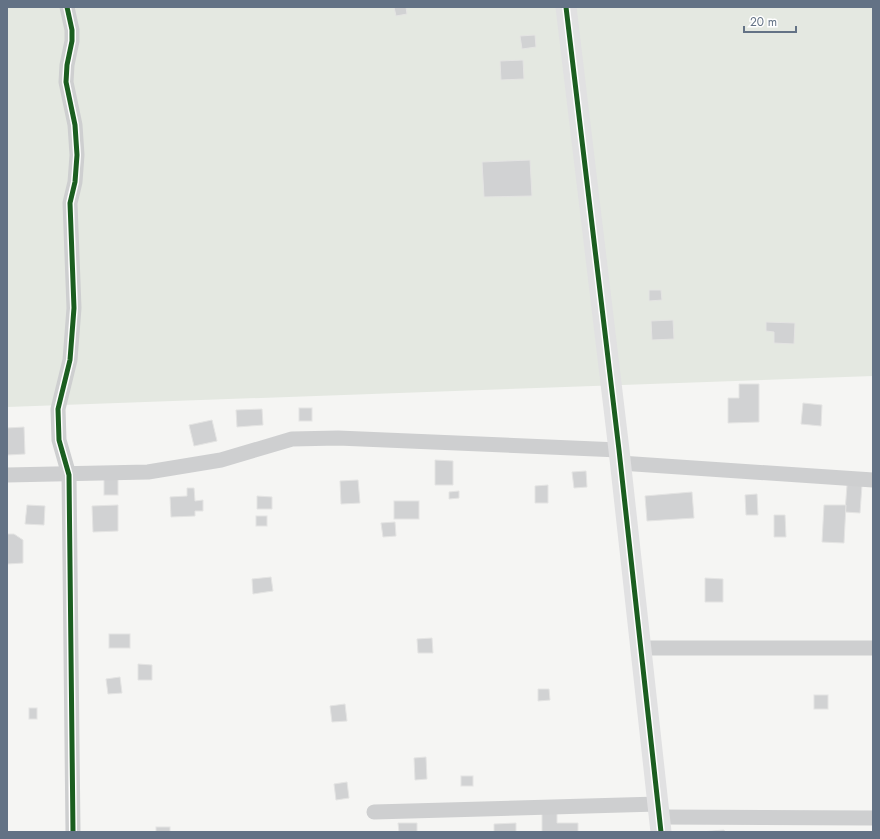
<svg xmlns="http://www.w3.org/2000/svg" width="880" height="839" viewBox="0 0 880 839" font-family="Jost,sans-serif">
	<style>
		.green { fill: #e4e8e1 }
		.building { fill: #d1d2d3; stroke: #e4e4e3 }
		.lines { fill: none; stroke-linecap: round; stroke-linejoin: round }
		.street { stroke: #cecfd0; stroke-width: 15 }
		.secondary { stroke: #e1e1e2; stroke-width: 21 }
		.cycleway-casing { stroke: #fff; stroke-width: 8 }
		.cycleway { stroke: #1b5e20; stroke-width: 5 }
	</style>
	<rect width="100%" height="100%" fill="#f5f5f3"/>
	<!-- green -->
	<path class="green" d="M7 7H873V376L7 407Z"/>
	<!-- building -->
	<g class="building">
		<path d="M394 7H406L407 14 396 16Z"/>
		<path d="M535 35 536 47 522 49 520 36Z"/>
		<path d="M523 60 524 79 501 80 500 61Z"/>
		<path d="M530 160 532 196 484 197 482 162Z"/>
		<path d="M649 290H661L662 300 649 301Z"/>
		<path d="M673 320 674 339 652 340 651 321Z"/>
		<path d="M766 322 795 323 794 344 774 343V332L766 331Z"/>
		<path d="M739 384H759V422L728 423V398H739Z"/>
		<path d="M803 403 822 405 821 426 801 424Z"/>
		<rect x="299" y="408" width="13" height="13"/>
		<path d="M262 409 263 425 237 427 236 410Z"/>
		<path d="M212 420 217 441 194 446 189 425Z"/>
		<path d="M24 427 25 454 7 455V428Z"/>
		<path d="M435 460 453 461V485H435Z"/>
		<path d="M586 471 587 487 574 488 572 472Z"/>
		<rect x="104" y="478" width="14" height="17"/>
		<path d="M358 480 360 503 341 504 340 481Z"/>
		<path d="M548 485V503H535V486Z"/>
		<path d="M847 485H862L860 513 845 512Z"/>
		<path d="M187 488H194L195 501 203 500V511H195V516L171 517 170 497 187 496Z"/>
		<path d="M459 491V498L449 499V492Z"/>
		<path d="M692 492 694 518 647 521 645 496Z"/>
		<path d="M757 494 758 515H746L745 495Z"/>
		<path d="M257 496 272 497V509H257Z"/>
		<rect x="394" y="501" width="25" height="18"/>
		<path d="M27 505 45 506 44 525 25 524Z"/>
		<path d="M118 505V531L93 532 92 506Z"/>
		<path d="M824 505H846L844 543 822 542Z"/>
		<path d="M774 515H785L786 537H774Z"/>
		<rect x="256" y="516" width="11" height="10"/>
		<path d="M395 522 396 536 383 537 381 523Z"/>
		<path d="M7 534H14L23 540V563L7 564Z"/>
		<path d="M271 577 273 591 253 594 252 579Z"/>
		<path d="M705 578 723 579V602H705Z"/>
		<rect x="109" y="634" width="21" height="14"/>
		<path d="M432 638 433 653H418L417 639Z"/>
		<path d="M138 664 152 665V680H138Z"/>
		<path d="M120 677 122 693 108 694 106 679Z"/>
		<path d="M538 689H549L550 700 538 701Z"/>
		<rect x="814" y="695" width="14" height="14"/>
		<path d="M345 704 347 721 332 722 330 706Z"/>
		<rect x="29" y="708" width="8" height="11"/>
		<path d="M426 757 427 779 415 780 414 758Z"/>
		<rect x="461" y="776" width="12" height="10"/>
		<path d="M347 782 349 798 336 800 334 784Z"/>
		<path d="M542 813H557V823H578V832H542Z"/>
		<path d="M398 823H417V832H399Z"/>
		<path d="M516 823V832H494V824Z"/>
		<rect x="156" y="827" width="14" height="5"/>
		<path d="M724 830 725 832H701Z"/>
	</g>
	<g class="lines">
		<!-- street -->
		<g class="street">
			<path d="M67 7 72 30V41L67 65 66 82 75 125 77 155 75 182 70 203 74 308 70 360 58 409 59 440 69 475 73 832"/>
			<path d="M620 463 873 480"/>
			<path d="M7 475 148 472 221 460 292 439 338 438 619 450"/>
			<path d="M640 648H873"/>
			<path d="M374 812 658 804"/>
			<path d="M659 817 873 818"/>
		</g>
		<!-- secondary -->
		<path class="secondary" d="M566 7 619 450 661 832"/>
		<!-- cycleway casing -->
		<g class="cycleway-casing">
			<g id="cycleway">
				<path d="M67 7 72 30V41L67 65 66 82 75 125 77 155 75 182 70 203 74 308 70 360 58 409 59 440 69 475 73 832"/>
				<path d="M566 7 619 450 661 832"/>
			</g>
		</g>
		<!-- cycleway -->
		<use href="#cycleway" class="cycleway"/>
	</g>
	<!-- border -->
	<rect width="880" height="839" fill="none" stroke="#637285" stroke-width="16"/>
	<!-- scale -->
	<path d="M744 26v6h52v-6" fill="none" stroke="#637285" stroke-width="2"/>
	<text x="750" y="26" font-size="12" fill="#637285" stroke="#ffffff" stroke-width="3" paint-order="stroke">20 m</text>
</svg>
